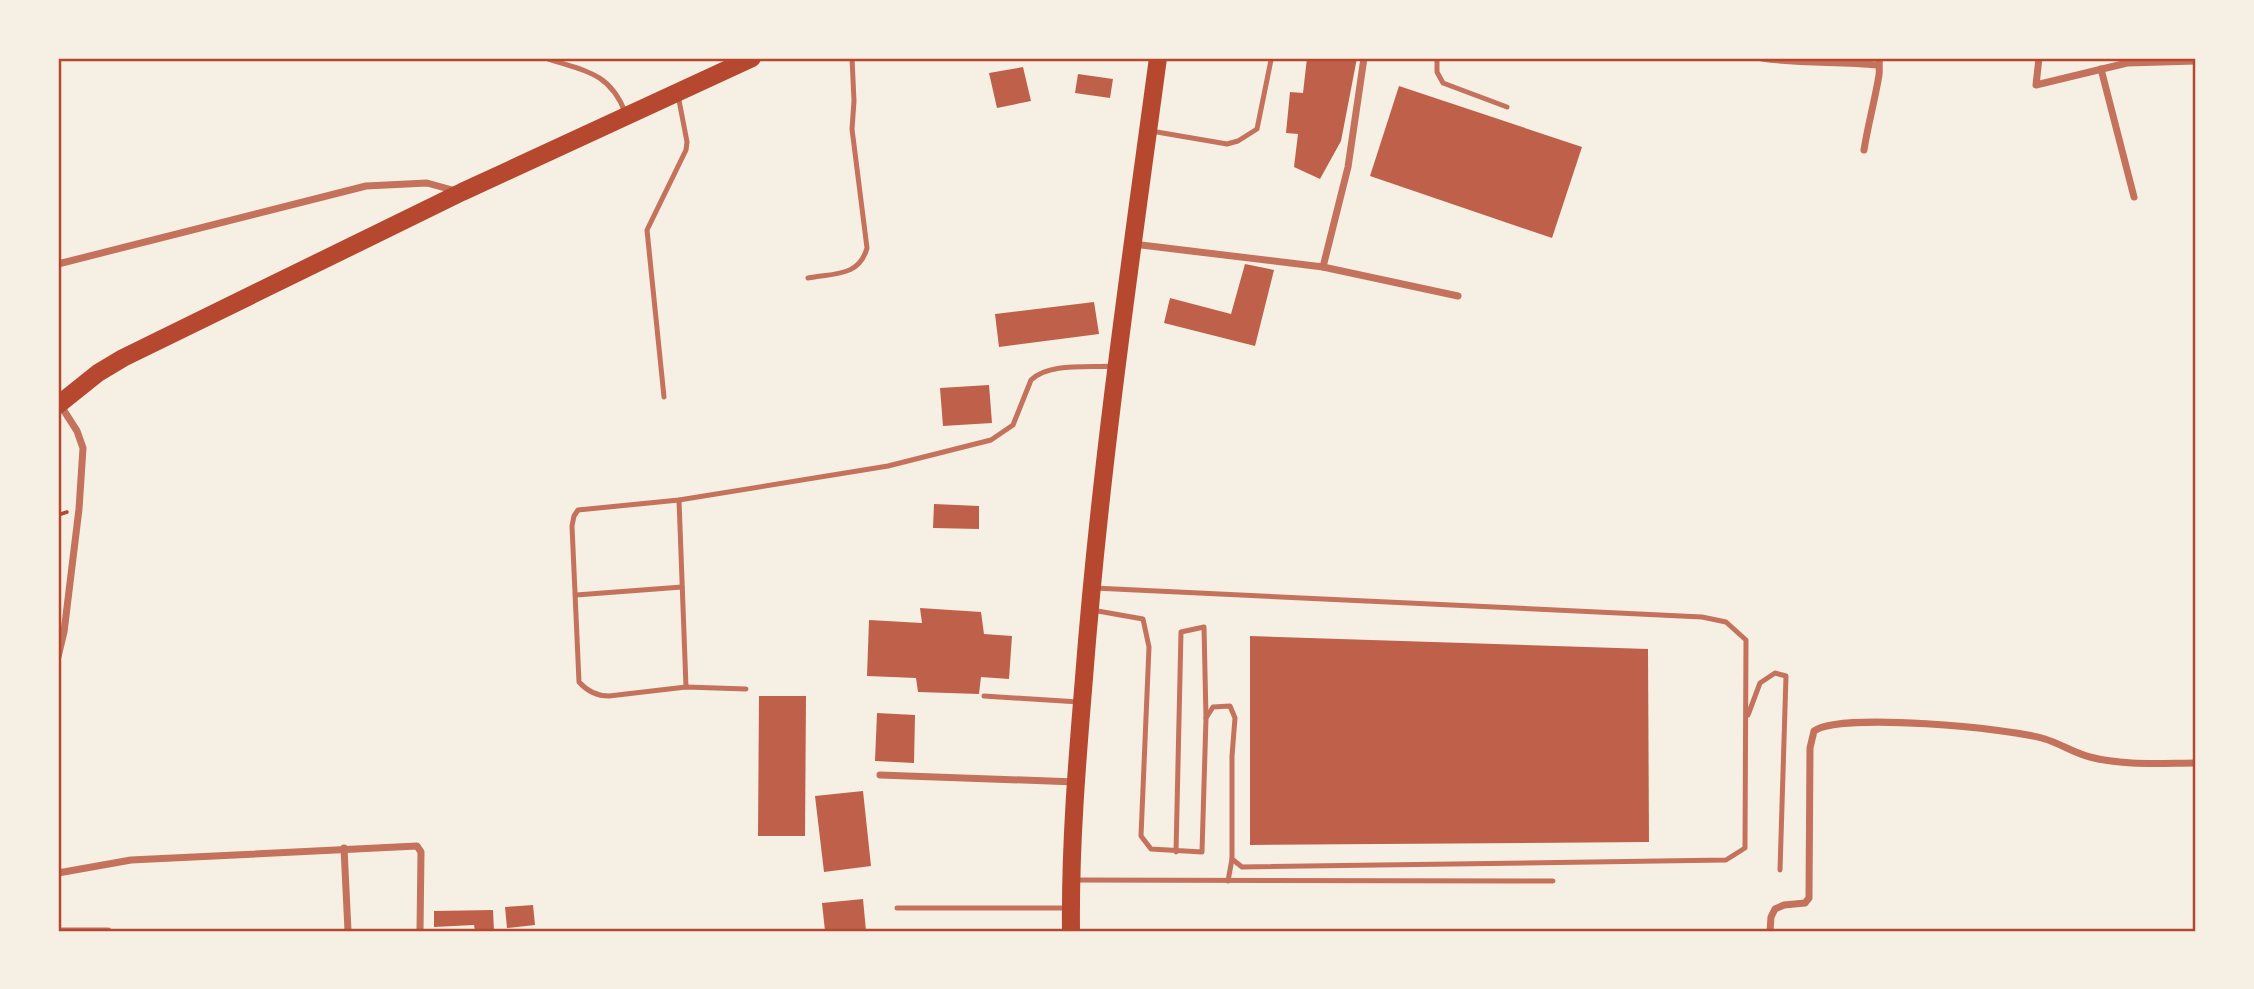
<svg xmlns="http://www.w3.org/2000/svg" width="2254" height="989" viewBox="0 0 2254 989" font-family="'Titillium Web',sans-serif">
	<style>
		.building { fill: #bf614a }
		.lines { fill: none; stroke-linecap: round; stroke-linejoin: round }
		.path { stroke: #b5482f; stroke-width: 3.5 }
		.service { stroke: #c5725c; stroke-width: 5 }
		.minor { stroke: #c5725c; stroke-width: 7 }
		.trunk { stroke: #b5482f; stroke-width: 18 }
		.neatline { fill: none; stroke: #b5482f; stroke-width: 2.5 }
	</style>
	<rect width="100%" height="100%" fill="#f6efe4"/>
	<!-- building -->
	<g class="building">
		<path d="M1307 58H1357L1341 141 1320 179 1294 167 1298 134 1286 133 1290 92 1303 93Z"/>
		<path d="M1023 67 1031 101 997 108 989 73Z"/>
		<path d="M1078 74 1113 79 1110 98 1075 93Z"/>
		<path d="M1399 86 1582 147 1552 238 1370 176Z"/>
		<path d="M1245 264 1274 270 1255 346 1164 323 1170 298 1231 314Z"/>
		<path d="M1094 302 1099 334 999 347 995 314Z"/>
		<path d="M989 385 992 423 943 426 940 388Z"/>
		<path d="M934 504 979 506V529L933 528Z"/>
		<path d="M920 608 981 612 984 634 1012 636 1009 679 981 677 979 694 918 692 916 678 867 676 869 620 922 623Z"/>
		<path d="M1250 636 1648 649 1649 842 1250 845Z"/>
		<path d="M759 696H806L805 836H758Z"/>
		<path d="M877 713 915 715 914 763 875 761Z"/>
		<path d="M863 791 871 866 824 872 815 796Z"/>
		<path d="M863 899 866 931H825L822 903Z"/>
		<path d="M533 905 535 925 507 928 505 907Z"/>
		<path d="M493 910 494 931H475L474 925 434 927V911Z"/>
	</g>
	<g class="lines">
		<!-- path -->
		<path class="path" d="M58 515 67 512"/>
		<!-- service -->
		<g class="service">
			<path d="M545 58C583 71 609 71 625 112"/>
			<path d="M1437 58V72L1443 83 1507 107"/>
			<path d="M1151 131 1227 144 1238 141 1257 129 1271 60"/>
			<path d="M808 278C834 273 859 277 867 248L852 129 854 101 852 58"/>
			<path d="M664 397 647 230 686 150 687 142 678 95"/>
			<path d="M679 500 686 687"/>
			<path d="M1094 588 1702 617 1726 622 1746 640 1745 848 1726 860 1242 867 1232 859V756L1235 718 1230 706 1213 707 1206 718"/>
			<path d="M576 595 682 587"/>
			<path d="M1092 610 1143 619 1149 647 1141 836 1151 849 1202 852 1206 718 1204 627 1181 632 1176 852"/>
			<path d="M746 689 686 687 609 696C596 696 587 691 579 682L572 526 574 516 578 510 679 500 888 466 991 440 1013 425 1031 380C1049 362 1090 368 1113 366"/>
			<path d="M984 696 1079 702"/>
			<path d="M1748 715 1760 683 1775 673 1786 676 1780 870"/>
			<path d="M1074 880 1553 881"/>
			<path d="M1228 881 1232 859"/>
			<path d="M897 908H1067"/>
		</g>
		<!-- minor -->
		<g class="minor">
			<path d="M1762 58C1801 64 1839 61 1878 65"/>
			<path d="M2039 58 2036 85 2127 63 2196 61"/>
			<path d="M2101 69 2134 197"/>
			<path d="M1864 150C1868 124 1875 100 1879 75 1880 69 1878 64 1880 58"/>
			<path d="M1133 244 1323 267 1458 296"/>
			<path d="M58 264 366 186 427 183 456 191"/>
			<path d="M1323 267 1348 167 1364 58"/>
			<path d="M58 657 64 632 79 509 83 448 77 431 61 406"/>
			<path d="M880 775 1076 782"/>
			<path d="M344 848 348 931"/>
			<path d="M58 873 131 860 417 846 421 852 420 931"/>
			<path d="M58 931H108"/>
			<path d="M1770 931 1771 917 1775 909 1784 905 1805 903 1809 898 1810 748 1814 731C1839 712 2011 728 2045 739 2061 744 2074 753 2090 757 2123 766 2162 763 2196 763"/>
		</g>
		<!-- trunk -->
		<g class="trunk">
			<path d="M58 405 98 373 123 358 462 192 752 58"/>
			<path d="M1071 931C1070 847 1077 762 1084 678 1100 470 1130 264 1158 58"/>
		</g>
	</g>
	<!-- border -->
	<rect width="2254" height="989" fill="none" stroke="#f6efe4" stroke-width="119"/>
	<rect x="60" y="60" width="2134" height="870" class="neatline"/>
</svg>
